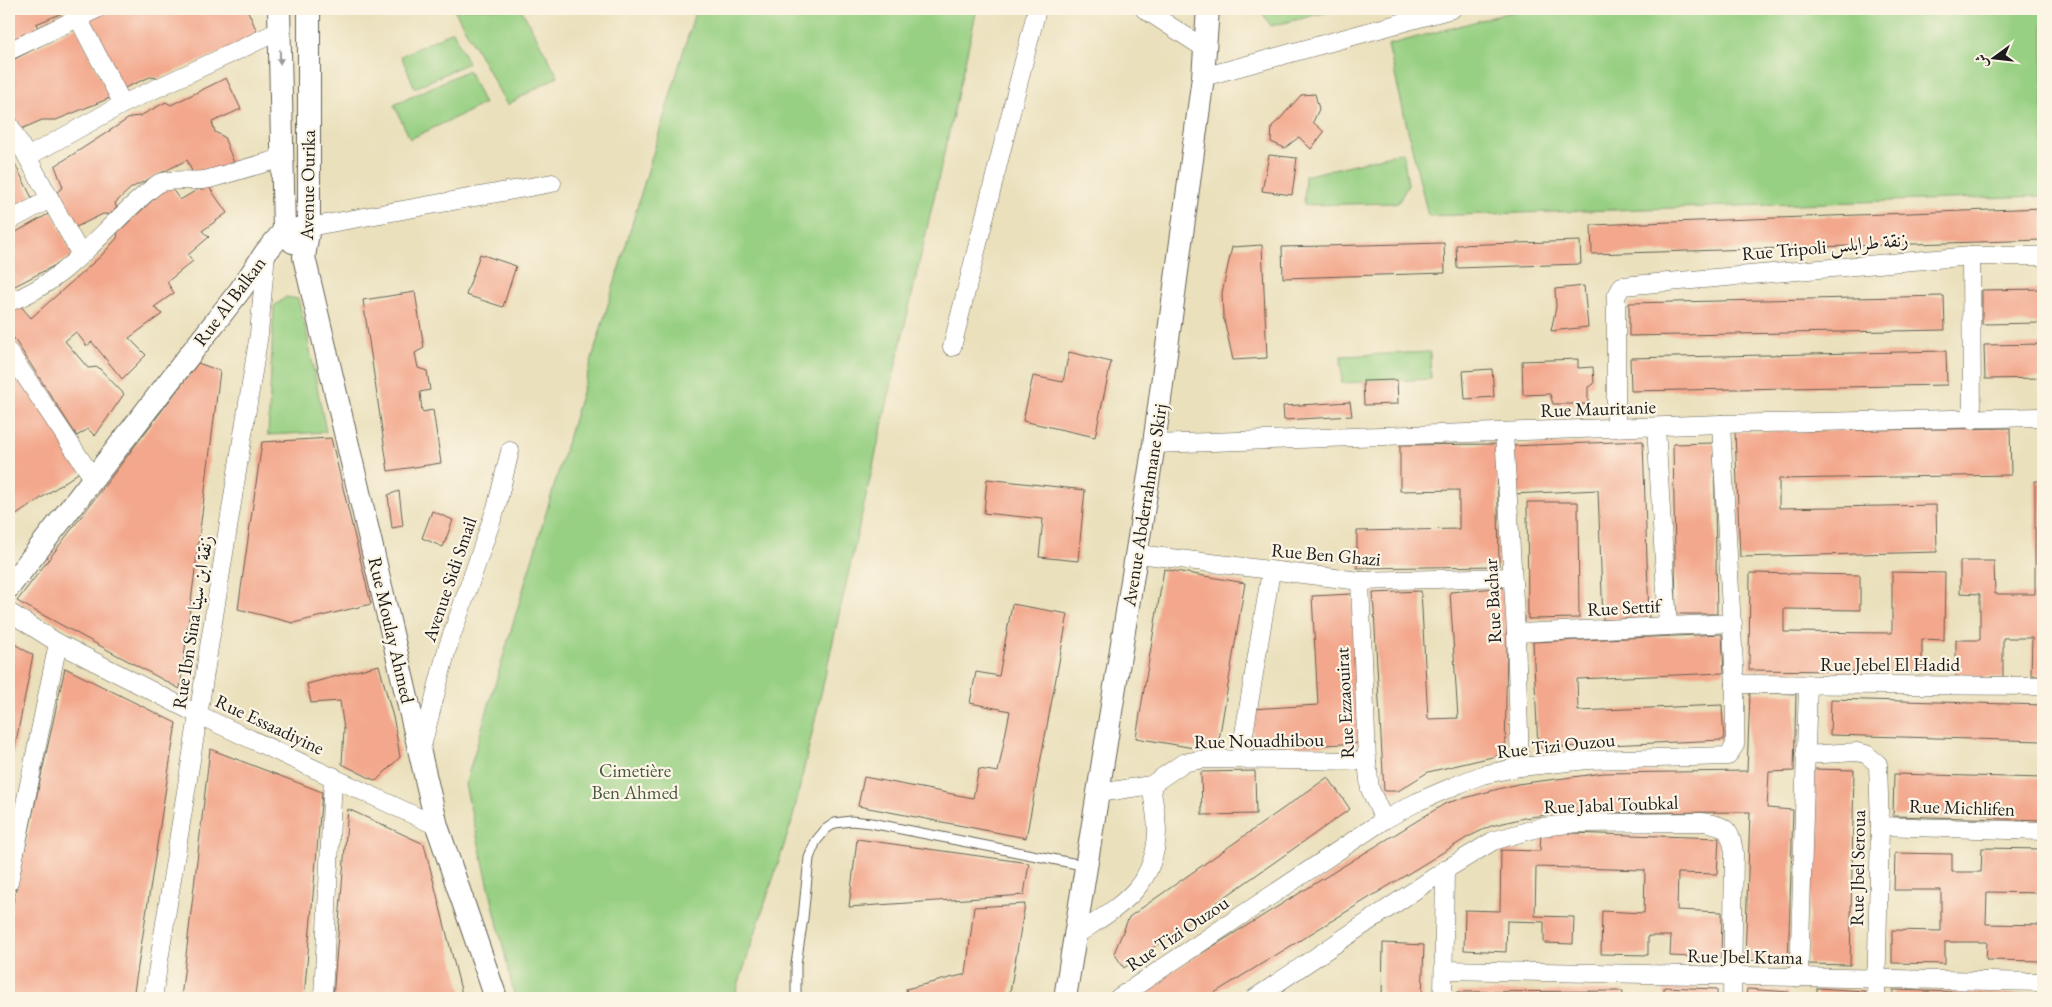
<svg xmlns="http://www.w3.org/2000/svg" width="2052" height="1007" viewBox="0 0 2052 1007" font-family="'EB Garamond',Amiri,serif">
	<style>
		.green { fill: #98d083; stroke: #5a7650 }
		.building { fill: #f3a88d }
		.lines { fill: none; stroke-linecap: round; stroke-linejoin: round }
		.service-casing { stroke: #646154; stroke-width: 11 }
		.minor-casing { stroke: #646154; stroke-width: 19 }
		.tertiary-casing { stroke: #646154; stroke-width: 24 }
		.service { stroke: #fff; stroke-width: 9 }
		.minor { stroke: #fff; stroke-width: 18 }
		.tertiary { stroke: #fff; stroke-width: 22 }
		.oneway { fill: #999 }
		.labels { text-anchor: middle; stroke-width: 4.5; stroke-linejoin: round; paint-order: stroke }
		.street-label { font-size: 19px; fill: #1c1c1c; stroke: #fcf5e5 }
		.park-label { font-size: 19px; fill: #475b40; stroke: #fcf5e5 }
	</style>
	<rect width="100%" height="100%" fill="#fcf5e5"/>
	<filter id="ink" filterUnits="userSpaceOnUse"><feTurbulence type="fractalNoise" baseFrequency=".02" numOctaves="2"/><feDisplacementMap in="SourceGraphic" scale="10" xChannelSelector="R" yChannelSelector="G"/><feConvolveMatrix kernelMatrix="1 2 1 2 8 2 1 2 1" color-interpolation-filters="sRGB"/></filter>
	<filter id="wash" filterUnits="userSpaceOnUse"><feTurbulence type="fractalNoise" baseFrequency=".0096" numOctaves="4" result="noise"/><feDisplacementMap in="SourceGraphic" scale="20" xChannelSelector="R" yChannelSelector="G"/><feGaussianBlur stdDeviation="1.12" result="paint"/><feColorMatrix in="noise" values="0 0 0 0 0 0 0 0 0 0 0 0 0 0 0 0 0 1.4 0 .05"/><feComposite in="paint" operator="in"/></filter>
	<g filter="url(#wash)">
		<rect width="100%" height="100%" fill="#eae0bc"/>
		<!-- green -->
		<g class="green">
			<path d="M454 9H521L558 76 507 105Z"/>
			<path d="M696 9H977L792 821 734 998H515L465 785Z"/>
			<path d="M1260 9H1340L1271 26Z"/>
			<path d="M1522 9H2043V196L1428 216 1388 45Z"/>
			<path d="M453 31 468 63 415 88 401 56Z"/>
			<path d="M468 70 484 104 410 139 394 105Z"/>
			<path d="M1403 152 1408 185 1398 203 1304 205 1305 176Z"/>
			<path d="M286 297 298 299 306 330 326 432 268 435 274 306Z"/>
			<path d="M1430 352 1431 379 1342 383 1341 356Z"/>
		</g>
		<g id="blocks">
			<!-- building -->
			<g class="building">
				<path d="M9 9H72L36 24 39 30 9 44Z"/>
				<path d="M115 9H247L259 36 159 78 150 77 120 90 88 20Z"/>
				<path d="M76 27 110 98 56 120H42L14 132 9 120V62Z"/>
				<path d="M226 78 241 109 212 122 215 132 224 137 234 163 226 170 193 174 187 160 131 188 115 203 119 215 103 214 72 229 55 194 63 187 55 166 131 117 140 116 166 102 171 105Z"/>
				<path d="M1315 94 1319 109 1313 122 1324 132 1311 149 1299 137 1285 148 1271 142 1272 126 1278 121 1301 95Z"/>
				<path d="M9 152 33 200 9 212Z"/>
				<path d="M1269 155 1297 158 1292 195 1262 191Z"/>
				<path d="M207 184 227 213 202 231 209 237 188 255 193 261 167 282 174 293 154 307 162 314 129 338 146 355 122 379 92 342 87 346 76 332 65 341 88 368 98 367 124 394 95 436 88 429 77 436 9 331V311L19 304 31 318 101 256 117 238 118 232 169 185 180 200Z"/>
				<path d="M2043 208V240L1592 254 1591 225Z"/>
				<path d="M52 212 73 256 9 289V236Z"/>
				<path d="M1580 241 1581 264 1457 268 1456 245Z"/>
				<path d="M1444 243 1445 273 1283 278 1282 247Z"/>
				<path d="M1262 245 1267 358 1233 360 1223 315 1222 293 1232 247Z"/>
				<path d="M480 254 516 266 503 307 466 295Z"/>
				<path d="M1584 286 1588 327 1551 331 1556 307 1555 289Z"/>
				<path d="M2043 289V323L1982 324V290Z"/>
				<path d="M415 292 424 348 415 353 418 368 427 371 430 390 420 392 422 412 433 410 441 463 388 471 363 300Z"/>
				<path d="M1944 296 1945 330 1629 336V303Z"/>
				<path d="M2043 344V378L1985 379 1984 345Z"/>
				<path d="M1946 351 1947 385 1631 391 1630 358Z"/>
				<path d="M1069 352 1111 362 1095 437 1023 421 1033 376 1063 382Z"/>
				<path d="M1578 359V368L1593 367 1594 384 1588 387V404H1553L1550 394 1523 395 1522 361Z"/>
				<path d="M198 363 220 371 180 689 17 601Z"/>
				<path d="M1492 369 1494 397 1465 399 1463 371Z"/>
				<path d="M19 373 84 469 9 520V381Z"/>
				<path d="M1397 380 1398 404 1364 405 1363 381Z"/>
				<path d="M1350 402 1352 416 1284 420 1283 406Z"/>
				<path d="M2010 428 2011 475 1779 479V508L1936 505 1937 552 1740 557 1735 432Z"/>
				<path d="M331 438 371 604 293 623 238 609 262 442Z"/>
				<path d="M1643 441 1649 618 1603 620 1598 490 1512 494 1510 446Z"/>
				<path d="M1714 443 1717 614H1676L1673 444Z"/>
				<path d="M1497 444 1499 566 1357 568V531L1459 529V490L1400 491V445Z"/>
				<path d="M987 479 1085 490 1078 561 1039 557 1043 519 984 513Z"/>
				<path d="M2035 481H2043V675H2031L2032 638H2003V677H1956V640H1980V594L1960 593V561H1994L1995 594H2035Z"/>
				<path d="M399 491 403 526 392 528 388 495Z"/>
				<path d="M1527 502H1578L1579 618 1528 619Z"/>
				<path d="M432 511 453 520 443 547 422 538Z"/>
				<path d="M1164 569 1245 583 1217 752 1136 738Z"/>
				<path d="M1892 572 1945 573 1944 640 1922 639V672L1749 670 1750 573 1860 575V610L1784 609V632L1892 633Z"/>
				<path d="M1508 587 1505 754 1428 772 1398 791H1384L1373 593 1421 591 1428 719 1458 718 1450 592Z"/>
				<path d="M1352 594 1361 743 1254 749 1251 709 1318 705 1312 596Z"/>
				<path d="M1012 604 1068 614 1026 838 858 806 864 777 973 798 979 769 998 772 1010 711 970 703 976 672 999 676Z"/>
				<path d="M1722 634 1724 673 1577 679 1578 711 1722 705 1724 740 1538 748 1533 642Z"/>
				<path d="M9 641 33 655 10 772 9 771Z"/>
				<path d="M379 665 394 721 400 757 376 781 342 764 344 730 340 701 311 703 307 684Z"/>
				<path d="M65 668 176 723 133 998H9V921Z"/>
				<path d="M1750 692 1796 694 1794 771 1769 772 1767 808 1793 810 1788 964 1745 960 1750 812 1561 813 1524 818 1491 826 1468 837 1206 998H1129L1446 803 1517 784 1604 773 1747 771Z"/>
				<path d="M1831 699 2043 705V741L1830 735Z"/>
				<path d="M210 749 322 792 304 998H181Z"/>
				<path d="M1812 769 1854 770 1850 965 1808 964Z"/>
				<path d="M1255 771 1256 814 1202 815 1201 772Z"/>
				<path d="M1894 774 2043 778V820L1893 816Z"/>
				<path d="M1328 777 1350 809 1124 968 1114 953 1129 917Z"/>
				<path d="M348 809 424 844 463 998H333Z"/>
				<path d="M1541 832 1719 838 1717 874 1678 873 1677 910 1722 912 1721 958 1670 956 1671 936H1648V955L1601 954 1602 911 1644 913 1645 870 1536 867 1535 916 1574 917 1573 944 1544 943V922L1507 921 1506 952 1464 950 1465 910 1500 911 1501 850 1540 851Z"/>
				<path d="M857 839 1029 863 1024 895 849 907Z"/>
				<path d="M1982 848 2043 849V893L1987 892 1986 924 2043 925V961L1986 960 1987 942H1945V964L1892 963V930L1941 931V890H1894L1895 853 1952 854V872H1981Z"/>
				<path d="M1025 904 1009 998H908L906 989 966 974 974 907Z"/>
				<path d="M1383 943 1424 945 1422 998H1382Z"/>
				<path d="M1664 987 1717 989V998H1664Z"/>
				<path d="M1817 988 1865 991 1864 998H1817Z"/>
				<path d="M1747 989 1789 992V998H1746Z"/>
				<path d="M1893 990 2043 995V998H1893Z"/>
				<path d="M1623 991 1622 998H1456L1457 992Z"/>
			</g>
		</g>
	</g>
	<g filter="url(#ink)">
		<use href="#blocks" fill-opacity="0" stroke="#646154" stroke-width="1"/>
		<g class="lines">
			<!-- service casing -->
			<g class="service-casing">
				<path id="service" d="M796 998V964L803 918 809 858 816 841 826 829 835 823 851 821 871 823 1087 866"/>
			</g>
			<!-- minor casing -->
			<g class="minor-casing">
				<g id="minor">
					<path d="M1144 9 1204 48"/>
					<path d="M78 18 123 104"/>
					<path d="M9 51 97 9"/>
					<path d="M1203 77 1452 9"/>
					<path d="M9 124 81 255"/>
					<path d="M27 157 123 104 279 31"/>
					<path d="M9 221 50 199"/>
					<path d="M309 227 552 183"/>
					<path d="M1971 256 1972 420"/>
					<path d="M9 302C72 280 107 221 159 183 177 177 192 183 209 179L282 158"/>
					<path d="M952 347 1037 9"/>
					<path d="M9 352 93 478"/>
					<path d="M1656 427 1668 626"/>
					<path d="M1616 428V297L1622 286 1971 256H2043"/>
					<path d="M1504 433 1516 633 1520 767"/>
					<path d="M1154 444 1721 424 2043 417"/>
					<path d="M1138 554 1360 581 1512 577"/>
					<path d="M1360 581 1367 761 1370 789 1384 820"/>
					<path d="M9 612 58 643 199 715 437 826"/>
					<path d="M1516 633 1733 623"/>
					<path d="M1735 684 2043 686"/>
					<path d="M421 750 447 649 497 505 510 451"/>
					<path d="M1805 755 1857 752 1866 754 1878 764 1880 826 1876 998"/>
					<path d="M1240 758 1271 571"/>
					<path d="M1099 793 1151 785 1183 763 1204 759 1367 761"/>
					<path d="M1880 826 2043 831"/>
					<path d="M9 882 58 643"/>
					<path d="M1075 936C1117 907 1155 889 1157 832 1157 817 1153 800 1151 785"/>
					<path d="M1445 970 2043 982"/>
					<path d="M1799 978 1808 684"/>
					<path d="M153 998 259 334 266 252"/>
					<path d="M323 998 333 776"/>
					<path d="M1118 998 1384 820 1417 802 1459 784 1482 775 1520 767 1588 760 1728 756 1735 745V684L1721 424"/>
					<path d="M1255 998 1445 870 1493 841 1541 827 1579 823 1703 822C1726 826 1730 828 1734 852L1732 998"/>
					<path d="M1443 998 1445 870"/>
				</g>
			</g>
			<!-- tertiary casing -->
			<g class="tertiary-casing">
				<g id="tertiary">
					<path d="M279 9 284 231 293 242"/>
					<path d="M309 9V227L304 257 437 826 496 998"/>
					<path d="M9 587 241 289 266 252 284 231 309 227"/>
					<path d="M1065 998 1154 444 1203 77 1208 9"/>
				</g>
			</g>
			<!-- service -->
			<use href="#service" class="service"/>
			<!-- minor -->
			<use href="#minor" class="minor"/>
			<!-- tertiary -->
			<use href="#tertiary" class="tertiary"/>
		</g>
		<!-- one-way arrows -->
		<defs><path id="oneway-solid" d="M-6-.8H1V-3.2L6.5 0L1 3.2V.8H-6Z" transform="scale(1.25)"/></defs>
		<use class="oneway" href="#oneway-solid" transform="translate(280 57) rotate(89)"/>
	</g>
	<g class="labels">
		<!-- street labels -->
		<g class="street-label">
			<text transform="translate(307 185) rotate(-89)" y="7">Avenue Ourika</text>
			<text transform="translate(1825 246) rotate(-5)" y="7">Rue Tripoli زنقة طرابلس</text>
			<text transform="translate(229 301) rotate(-53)" y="7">Rue Al Balkan</text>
			<text transform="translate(1598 408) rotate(-2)" y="7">Rue Mauritanie</text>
			<text transform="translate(1144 505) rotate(-81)" y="7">Avenue Abderrahmane Skirj</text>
			<text transform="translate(1326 554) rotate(5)" y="7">Rue Ben Ghazi</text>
			<text transform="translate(449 579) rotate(-71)" y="7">Avenue Sidi Smail</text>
			<text transform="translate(1492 601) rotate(-93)" y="7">Rue Bachar</text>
			<text transform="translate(1624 607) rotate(-3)" y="7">Rue Settif</text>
			<text transform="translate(192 622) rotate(-81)" y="7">Rue Ibn Sina زنقة ابن سينا</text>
			<text transform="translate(392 630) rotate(77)" y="7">Rue Moulay Ahmed</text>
			<text x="1890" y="671">Rue Jebel El Hadid</text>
			<text transform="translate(1344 703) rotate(-93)" y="7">Rue Ezzaouirat</text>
			<text transform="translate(270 724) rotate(25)" y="7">Rue Essaadiyine</text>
			<text transform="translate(1259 740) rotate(-1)" y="7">Rue Nouadhibou</text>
			<text transform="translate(1556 745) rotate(-6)" y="7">Rue Tizi Ouzou</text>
			<text transform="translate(1611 804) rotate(-2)" y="7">Rue Jabal Toubkal</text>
			<text transform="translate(1962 807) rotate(2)" y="7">Rue Michlifen</text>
			<text transform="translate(1857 868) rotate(-89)" y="7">Rue Jbel Seroua</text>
			<text transform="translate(1177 933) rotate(-34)" y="7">Rue Tizi Ouzou</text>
			<text transform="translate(1745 956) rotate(1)" y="7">Rue Jbel Ktama</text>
		</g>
		<!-- park labels -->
		<g class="park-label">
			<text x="635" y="777">Cimetière<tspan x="635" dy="22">Ben Ahmed</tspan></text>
		</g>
	</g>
	<!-- margin -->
	<rect width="2052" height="1007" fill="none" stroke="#fcf5e5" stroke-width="30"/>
	<!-- north arrow -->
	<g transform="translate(1994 58) rotate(255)" stroke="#fcf5e5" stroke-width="4" paint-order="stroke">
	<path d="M0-4L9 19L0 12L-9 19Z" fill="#1c1c1c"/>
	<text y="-8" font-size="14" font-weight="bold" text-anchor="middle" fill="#1c1c1c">ش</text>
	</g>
</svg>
